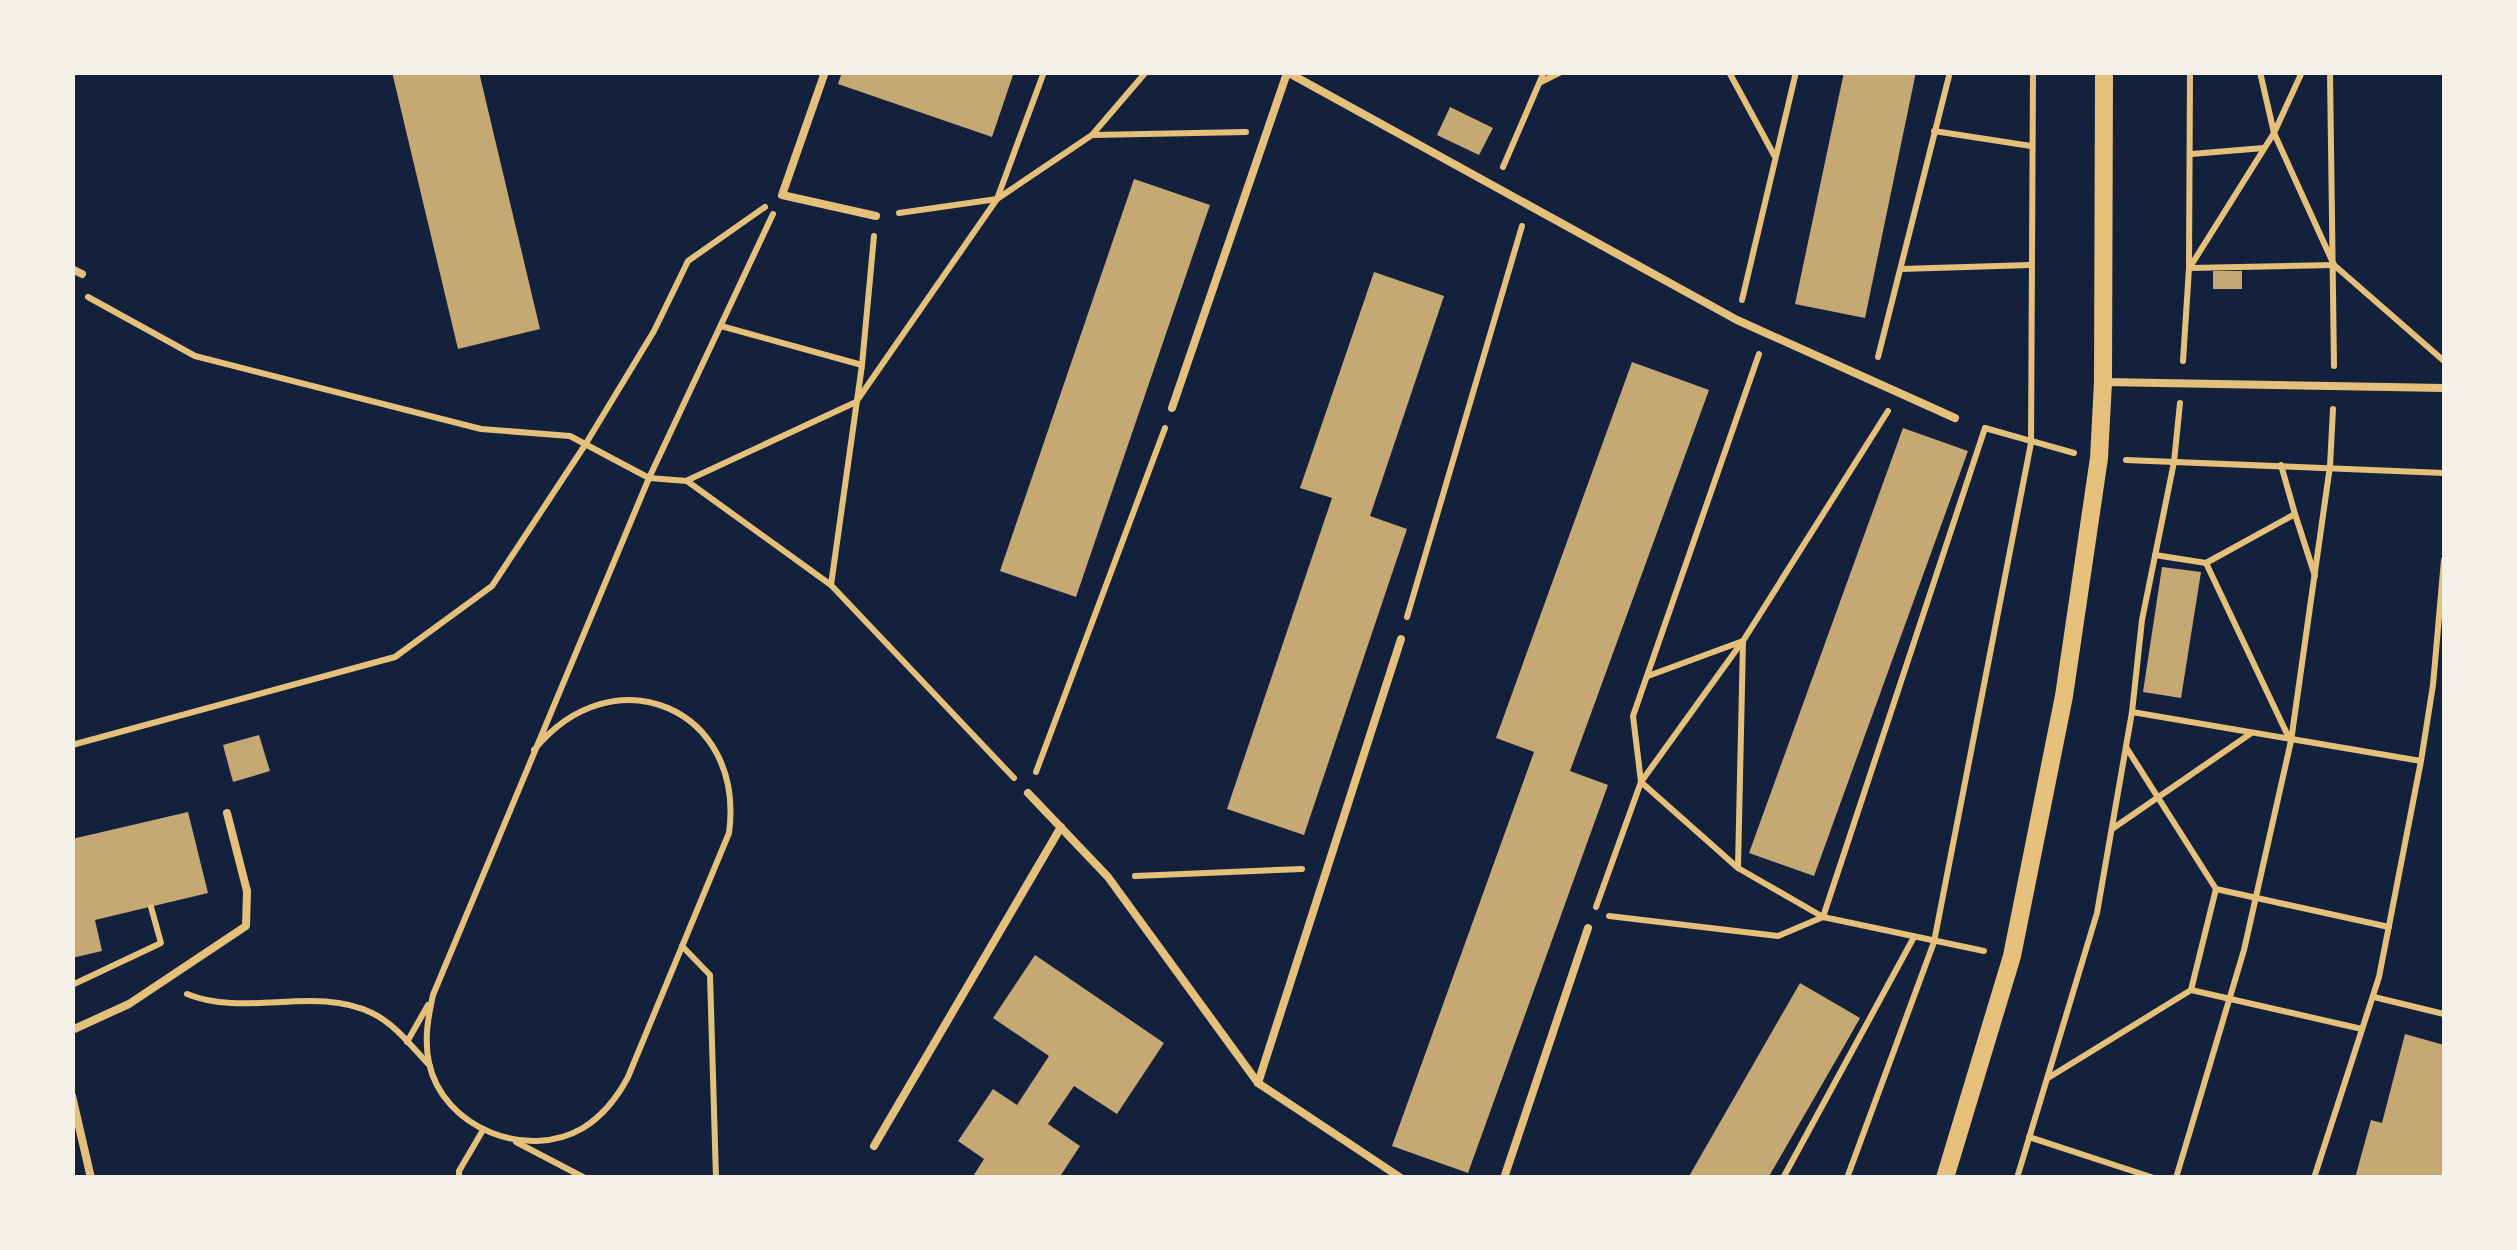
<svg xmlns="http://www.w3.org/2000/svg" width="2517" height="1250" viewBox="0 0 2517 1250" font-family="'Noto Sans',sans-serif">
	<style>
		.building { fill: #c6a872 }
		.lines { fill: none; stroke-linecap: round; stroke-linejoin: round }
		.path { stroke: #e5c07b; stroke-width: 6 }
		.service { stroke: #e5c07b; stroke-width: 8 }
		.tertiary { stroke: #e5c07b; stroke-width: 18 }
	</style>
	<rect width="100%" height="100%" fill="#14213d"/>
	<!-- building -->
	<g class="building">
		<path d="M392 72H479L540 329 458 349Z"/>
		<path d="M842 72H1014L992 137 838 84Z"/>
		<path d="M1844 72H1916L1865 318 1795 304Z"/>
		<path d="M1450 107 1493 128 1479 155 1437 135Z"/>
		<path d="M1134 179 1210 205 1076 597 1000 571Z"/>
		<rect x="2213" y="271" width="29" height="18"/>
		<path d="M1374 272 1444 296 1370 516 1407 529 1304 835 1227 809 1332 498 1300 488Z"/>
		<path d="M1632 362 1709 390 1570 771 1608 785 1468 1173 1392 1146 1534 752 1496 738Z"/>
		<path d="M1903 428 1968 451 1814 876 1749 853Z"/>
		<path d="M2162 567 2201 572 2181 698 2143 692Z"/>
		<path d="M259 735 270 771 233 782 223 745Z"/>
		<path d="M188 812 208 893 95 920 102 951 72 958V839Z"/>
		<path d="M1035 955 1164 1043 1117 1114 1074 1086 1048 1124 1080 1146 1059 1178H972L984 1159 958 1141 993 1089 1017 1105 1049 1056 993 1018Z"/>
		<path d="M1800 983 1860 1018 1839 1055 1768 1178H1688Z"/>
		<path d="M2405 1034 2444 1045V1178H2355L2371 1120 2382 1123Z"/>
	</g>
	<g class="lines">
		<!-- path -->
		<g class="path">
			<path d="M1729 72 1774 155"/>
			<path d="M2260 72 2274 133 2334 265 2444 361"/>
			<path d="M2330 72 2334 366"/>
			<path d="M1541 82 1561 72"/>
			<path d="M1934 131 2031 146"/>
			<path d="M1093 135 1246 132"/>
			<path d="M2191 154 2264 148"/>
			<path d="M1503 167 1544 72"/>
			<path d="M899 213 997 199 1044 72"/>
			<path d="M874 236 862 365 831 585 1014 778"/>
			<path d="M2190 267 2274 133 2302 72"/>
			<path d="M2190 268 2334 265"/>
			<path d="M1901 269 2030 265"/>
			<path d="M88 297 195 356 481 429 570 436 649 478 773 214"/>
			<path d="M1742 300 1796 72"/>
			<path d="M721 326 862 365"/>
			<path d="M1878 357 1950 72"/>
			<path d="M2183 361 2189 268 2190 72"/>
			<path d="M1985 428 2074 453"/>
			<path d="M2126 460 2444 473"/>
			<path d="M2281 465 2295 514"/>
			<path d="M688 480 856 402 997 199 1092 135 1146 72"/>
			<path d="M2155 555 2206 563 2295 514 2315 576"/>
			<path d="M2206 563 2289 738"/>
			<path d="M1407 617 1522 226"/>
			<path d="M1743 641 1738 868 1823 917 1985 428"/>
			<path d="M1648 676 1743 641 1888 411"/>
			<path d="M2132 712 2421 761"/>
			<path d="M72 745 395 657 492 586 585 445 654 331 688 261 765 207"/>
			<path d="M2126 747 2216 889 2389 927"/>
			<path d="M534 750C613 652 746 708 729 833L628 1077C617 1098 604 1115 583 1128 527 1161 443 1128 429 1063 424 1039 428 1018 433 995L649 478 687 481 831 585"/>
			<path d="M1036 772 1165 428"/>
			<path d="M2112 829 2250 734"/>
			<path d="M1738 868 1641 782 1742 642"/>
			<path d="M1135 876 1302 869"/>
			<path d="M1596 907 1641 782 1633 716 1759 354"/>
			<path d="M1609 916 1778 936 1823 917 1984 951"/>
			<path d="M682 946 710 975 716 1178"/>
			<path d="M72 985 161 943 151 907"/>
			<path d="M2191 990 2216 889"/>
			<path d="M187 994C246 1018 315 985 372 1013 395 1024 412 1047 430 1066"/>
			<path d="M2374 997 2444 1014"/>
			<path d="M407 1042 428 1005"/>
			<path d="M2048 1078 2191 990 2362 1029"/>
			<path d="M2029 1137 2154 1178"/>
			<path d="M516 1142 585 1178"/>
			<path d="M459 1178V1171L483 1130"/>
			<path d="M1783 1178 1914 937"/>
			<path d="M1847 1178 1934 942 2031 443 2033 72"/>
			<path d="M2017 1178 2097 913 2132 712 2142 620 2174 462 2180 403"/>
			<path d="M2176 1178 2244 950 2291 741 2330 466 2333 409"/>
			<path d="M2314 1178 2379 977 2421 761 2433 685 2444 560"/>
		</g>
		<!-- service -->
		<g class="service">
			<path d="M825 72 782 195 876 216"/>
			<path d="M1287 72 1737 320 1955 418"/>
			<path d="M72 269 82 274"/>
			<path d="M2104 382 2444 388"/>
			<path d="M1172 408 1287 73"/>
			<path d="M1028 793 1108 877 1258 1083 1401 1178"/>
			<path d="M72 1030 129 1004 246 926 247 891 227 813"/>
			<path d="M1258 1083 1401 639"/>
			<path d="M72 1096 91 1178"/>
			<path d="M874 1146 1061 827"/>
			<path d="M1504 1178 1588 928"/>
		</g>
		<!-- tertiary -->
		<path class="tertiary" d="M1945 1178 2012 956 2064 696 2099 458 2103 382 2104 72"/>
	</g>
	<!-- border -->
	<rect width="2517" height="1250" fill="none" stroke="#f6f1e7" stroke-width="150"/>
</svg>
